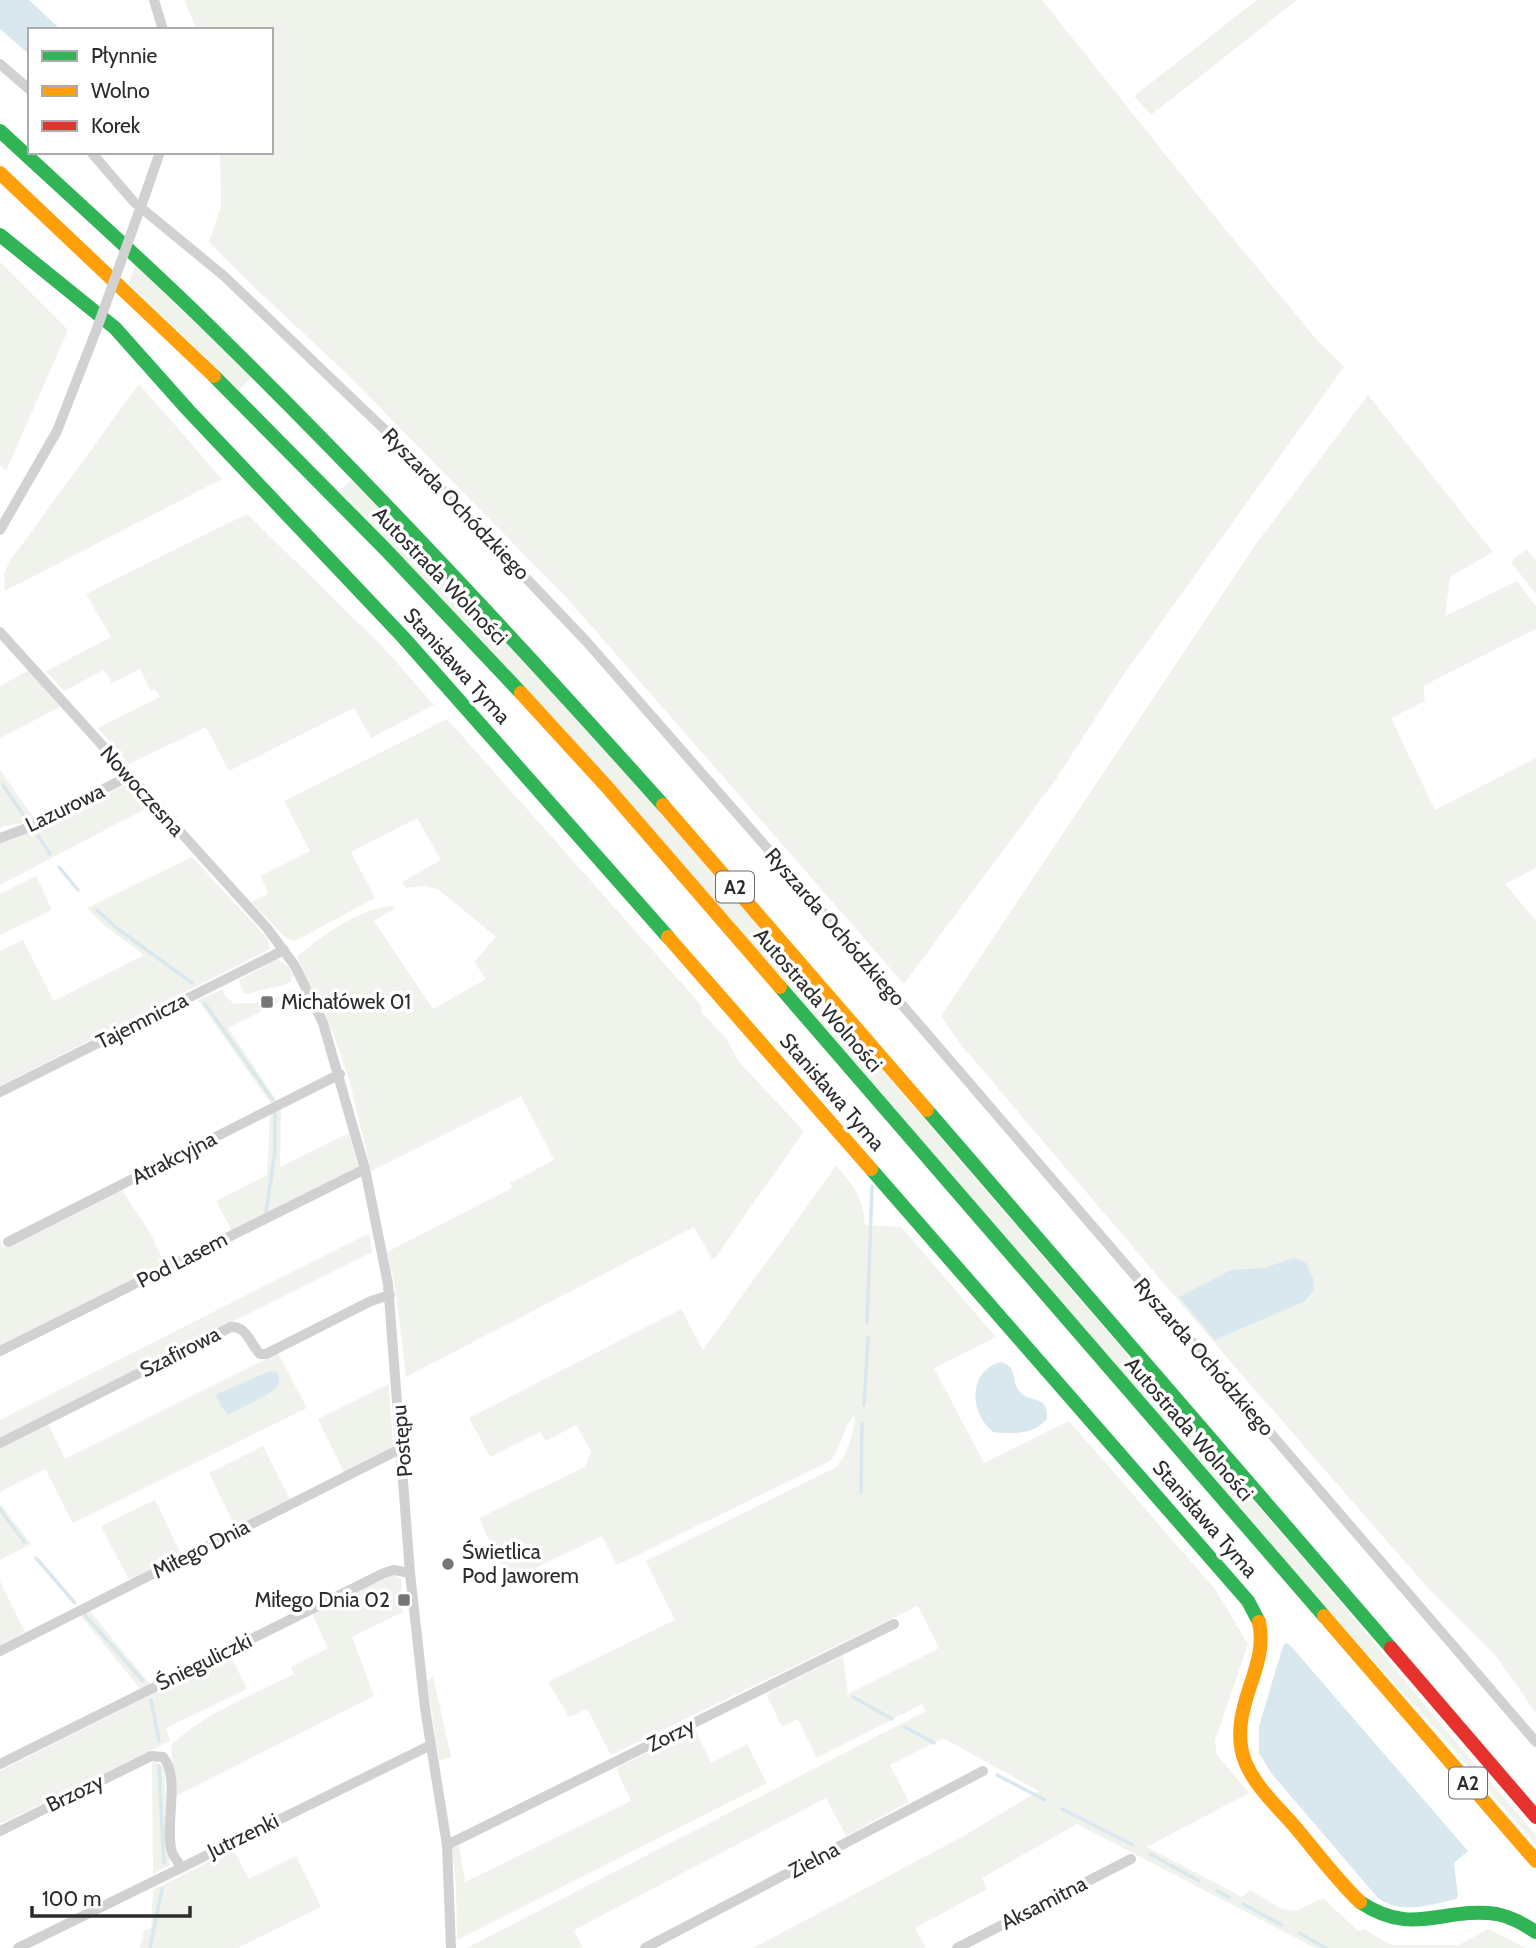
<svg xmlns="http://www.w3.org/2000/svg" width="1536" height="1948" viewBox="0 0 1536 1948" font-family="Cabin,sans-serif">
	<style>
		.green { fill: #f0f3eb }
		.water { fill: #d9e7ee }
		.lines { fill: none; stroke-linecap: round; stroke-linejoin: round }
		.stream { stroke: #d9e7ee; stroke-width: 3.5 }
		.street { stroke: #d1d1d1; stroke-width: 10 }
		.fast { stroke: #30b455; stroke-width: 14 }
		.slow { stroke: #ff9f0a; stroke-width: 14 }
		.jam { stroke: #e5322d; stroke-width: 14 }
		.street-bridge { stroke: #d1d1d1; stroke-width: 10 }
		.poi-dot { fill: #767676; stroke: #fff; stroke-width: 2.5 }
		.labels { text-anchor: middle; stroke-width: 7; stroke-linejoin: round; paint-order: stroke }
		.shield { fill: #fff; stroke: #6b6b6b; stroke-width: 2 }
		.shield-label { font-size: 19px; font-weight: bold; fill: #2c2c2c }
		.street-label { font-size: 21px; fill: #2c2c2c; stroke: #fff }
		.poi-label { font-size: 21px; fill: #2c2c2c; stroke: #fff; text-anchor: start }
	</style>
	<rect width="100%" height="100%" fill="#fff"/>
	<!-- green -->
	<g class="green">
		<path d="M184 0H1042L1221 224 1316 339 1344 367 1122 677 1056 779 904 984 567 598 346 373 254 287 209 242 221 206 220 152H271V30H197Z"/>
		<path d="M1257 0H1297L1151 115 1134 96Z"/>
		<path d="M0 262 68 330 6 471 0 465Z"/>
		<path d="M135 265 252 377 239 390 129 283Z"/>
		<path d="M139 384 222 479 5 591 4 573 10 561Z"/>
		<path d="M1368 395 1493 552 1450 577 1445 616 1517 581 1536 606V629L1423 686 1425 701 1391 718 1435 810 1536 758V868L1505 884 1536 921V1713L1495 1655 1428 1588 1229 1360 962 1046 941 1016 1256 544Z"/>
		<path d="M353 478 473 605 660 812 1337 1598 1438 1721 1536 1835V1845L1433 1726 1271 1547 339 491Z"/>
		<path d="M247 514 382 646 434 705 371 738 354 708 229 771 206 727 129 764 98 728 160 697 155 689 151 691 140 669 112 683 104 670 64 691 46 671 111 637 86 594Z"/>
		<path d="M1526 549 1536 561V594L1511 562Z"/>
		<path d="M29 670 60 707 0 738V686Z"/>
		<path d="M447 719 701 1005 702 1013 726 1038 739 1062 804 1131 715 1258 712 1259 694 1227 406 1377 396 1293 387 1252 512 1188 510 1183 554 1160 521 1096 371 1171 349 1079 333 1033 297 957C317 939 370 901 397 907L374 921 433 1009 486 979 474 962 496 937 438 889 424 886 406 888 402 882 441 860 417 818 351 852 375 898 299 939 293 941 286 938 251 902 268 894 261 876 310 851 284 801Z"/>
		<path d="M0 770 35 820C23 825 11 823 0 828Z"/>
		<path d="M127 784 147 808 0 885V843L18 834 39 829Z"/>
		<path d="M192 857 267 938 270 949 0 1086V951L23 940 54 1001 144 955 105 926 87 908Z"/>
		<path d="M36 876 52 910 0 935V894Z"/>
		<path d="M277 959 289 967 293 975 291 981 285 985 245 994 241 988 239 980Z"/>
		<path d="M223 989 224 994 234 1004C245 1002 252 1005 262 1001L264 1004 272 1002V999L282 996 283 992 296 990 297 993 228 1028 277 1101 271 1104 198 1000Z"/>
		<path d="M281 1109 280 1167 349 1133 359 1169 233 1233 216 1201 267 1175 270 1115Z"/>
		<path d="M836 1166C853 1184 864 1199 865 1225L901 1227 996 1337 934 1368 984 1463 1069 1421 1215 1589 1248 1644 1215 1741 1217 1755 1249 1793 1147 1847 1242 1897 1250 1890 1282 1909 1296 1911 1323 1898 1358 1931 1364 1929 1391 1945H1459L1488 1929 1526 1948H1315L1077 1824 982 1878 987 1889 915 1928 926 1948H753L960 1838 1039 1791 943 1738 890 1765 909 1802 846 1836 826 1798 574 1930 583 1948H467L926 1711 922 1704 817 1758 798 1719 782 1727 766 1694 843 1656 848 1694 939 1648 918 1606 611 1755 587 1709 569 1717 548 1682 675 1620 646 1561 837 1467C848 1452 854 1433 855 1415 842 1427 842 1448 830 1461L617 1565 602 1536 508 1581 479 1518 585 1467 591 1451 576 1425 546 1441 540 1432 490 1457 469 1418 681 1309 703 1350Z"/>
		<path d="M121 1189 150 1232 165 1266 0 1348V1240L3 1248Z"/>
		<path d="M369 1233 372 1252 0 1438V1420Z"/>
		<path d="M278 1353 307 1408 73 1523 45 1469 0 1492V1446L47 1422 65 1459Z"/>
		<path d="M389 1384 393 1448 344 1472 318 1419Z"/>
		<path d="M263 1446 290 1499 235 1526 209 1473Z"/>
		<path d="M155 1500 181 1554 129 1580 101 1526Z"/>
		<path d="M0 1503 31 1544 0 1560Z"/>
		<path d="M392 1575 401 1579 403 1612 352 1637 374 1696 176 1796 171 1745C206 1713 252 1695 294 1674L291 1667 328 1648 312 1614Z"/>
		<path d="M0 1581 25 1632 0 1645Z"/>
		<path d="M89 1610 150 1684 141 1690 80 1615Z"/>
		<path d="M230 1655 247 1689 166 1728 170 1741 0 1824V1771Z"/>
		<path d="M433 1676 451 1757 439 1760 427 1682Z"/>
		<path d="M695 1729 711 1763 747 1744 767 1783 457 1940 456 1886 452 1848 459 1846 465 1882 631 1801 616 1768Z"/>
		<path d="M152 1762H157L164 1768 170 1865 153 1874Z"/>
		<path d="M233 1849 249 1879 296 1856 321 1907 237 1948H140L144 1931 151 1928 153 1890Z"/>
	</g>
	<!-- water -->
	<g class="water">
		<path d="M0 0H29L61 30H30V55L0 29Z"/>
		<path d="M1294 1258 1306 1263 1313 1278 1314 1290 1305 1301 1215 1340 1179 1297 1231 1270 1264 1268Z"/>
		<path d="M1000 1362C1019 1366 1010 1382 1021 1393 1033 1404 1048 1394 1047 1419 1034 1435 1011 1434 993 1432 969 1412 968 1372 1000 1362Z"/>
		<path d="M270 1371 276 1372C278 1376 280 1378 279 1384 276 1393 238 1409 227 1415L215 1395Z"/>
		<path d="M1286 1643 1290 1645 1468 1851 1454 1863 1458 1896 1456 1899C1429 1905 1403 1915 1378 1898L1271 1773 1259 1753V1726L1283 1646Z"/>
	</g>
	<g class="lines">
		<!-- stream -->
		<g class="stream">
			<path d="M3 785 26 819"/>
			<path d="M38 836 50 854"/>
			<path d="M59 867 78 890"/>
			<path d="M97 910 114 926 192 983"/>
			<path d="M205 1004 273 1100"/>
			<path d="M266 1212 275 1151V1113"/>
			<path d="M867 1323 872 1186"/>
			<path d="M864 1405 868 1338"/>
			<path d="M861 1492 862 1423"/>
			<path d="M0 1509 24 1542"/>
			<path d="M36 1558 75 1603"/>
			<path d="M85 1615 143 1681"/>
			<path d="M853 1697 892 1719"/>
			<path d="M151 1700 159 1741"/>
			<path d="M905 1727 934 1743"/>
			<path d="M159 1766 164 1863"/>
			<path d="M997 1775 1045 1800"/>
			<path d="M1062 1809 1133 1845"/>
			<path d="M1150 1854 1199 1881"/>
			<path d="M1217 1891 1229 1897"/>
			<path d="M1243 1904 1282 1925"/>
			<path d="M1299 1933 1326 1948"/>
			<path d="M150 1948 162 1889"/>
		</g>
		<!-- street -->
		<g class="street">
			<path d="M154 0 163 30"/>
			<path d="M0 64 30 90"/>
			<path d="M91 152 134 202 224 276 384 429 586 641 775 857 1536 1742"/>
			<path d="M145 195 160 152"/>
			<path d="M0 530 57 431 96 331"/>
			<path d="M0 632 267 928 295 966 323 1023 365 1169 388 1284 410 1573 425 1708 447 1845 451 1948"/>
			<path d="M0 838 32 826 129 776"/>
			<path d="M0 1092 284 950"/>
			<path d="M8 1242 340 1074"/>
			<path d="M0 1351 365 1169"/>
			<path d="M0 1443 231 1327C247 1326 250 1344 260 1354H266L371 1301 390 1295"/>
			<path d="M0 1651 402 1448"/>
			<path d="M0 1764 384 1573 394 1570 410 1573"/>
			<path d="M0 1831 151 1756 163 1757C181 1777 164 1827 172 1852 174 1857 178 1862 181 1867"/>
			<path d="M447 1845 894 1624"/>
			<path d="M18 1948 431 1745"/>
			<path d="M645 1948 983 1771"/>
			<path d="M957 1948 1131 1859"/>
		</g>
		<!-- fast -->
		<g class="fast">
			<path d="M0 131C66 192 133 252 198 315 359 472 513 637 663 805"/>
			<path d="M0 235 115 328 188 410 403 637 668 937"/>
			<path d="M214 376 386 550 521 693"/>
			<path d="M780 987 1324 1616"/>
			<path d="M927 1110 1391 1648"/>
			<path d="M871 1169 1248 1601 1259 1622"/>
			<path d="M1360 1902C1413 1938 1444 1906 1497 1914 1512 1917 1523 1924 1536 1932"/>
		</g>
		<!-- slow -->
		<g class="slow">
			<path d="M0 173 214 376"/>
			<path d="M521 693 607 787 780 987"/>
			<path d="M663 805 927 1110"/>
			<path d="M668 937 871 1169"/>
			<path d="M1324 1616 1536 1861"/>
			<path d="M1259 1622C1267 1659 1245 1687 1241 1722 1239 1737 1240 1750 1246 1764 1257 1789 1279 1808 1296 1828 1317 1853 1336 1879 1360 1902"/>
		</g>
		<!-- jam -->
		<path class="jam" d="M1391 1648 1536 1817"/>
		<!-- street-bridge -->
		<path class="street-bridge" d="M96 331 145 195"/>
	</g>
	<!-- markers -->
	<g class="poi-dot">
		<rect x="260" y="995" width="14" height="14" rx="3.5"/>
		<circle cx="448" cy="1564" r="7"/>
		<rect x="397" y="1593" width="14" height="14" rx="3.5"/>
	</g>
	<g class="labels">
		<!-- shield labels -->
		<g class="shield">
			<rect x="716" y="871.5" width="38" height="31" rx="5"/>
			<rect x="1449" y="1767.5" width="38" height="31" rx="5"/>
		</g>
		<g class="shield-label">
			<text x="735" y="894">A2</text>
			<text x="1468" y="1790">A2</text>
		</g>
		<!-- street labels -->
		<g class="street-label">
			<text transform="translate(456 504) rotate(46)" y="7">Ryszarda Ochódzkiego</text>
			<text transform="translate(440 576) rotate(46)" y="7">Autostrada Wolności</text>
			<text transform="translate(457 666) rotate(48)" y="7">Stanisława Tyma</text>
			<text transform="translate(142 791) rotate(48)" y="7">Nowoczesna</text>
			<text transform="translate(65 808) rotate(-26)" y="7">Lazurowa</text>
			<text transform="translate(835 927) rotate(49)" y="7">Ryszarda Ochódzkiego</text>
			<text transform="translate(818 1000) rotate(49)" y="7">Autostrada Wolności</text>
			<text transform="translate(142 1021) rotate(-27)" y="7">Tajemnicza</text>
			<text transform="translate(832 1092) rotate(49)" y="7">Stanisława Tyma</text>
			<text transform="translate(174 1158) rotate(-27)" y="7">Atrakcyjna</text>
			<text transform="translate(182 1260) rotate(-27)" y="7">Pod Lasem</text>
			<text transform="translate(180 1352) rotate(-27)" y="7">Szafirowa</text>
			<text transform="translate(1204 1357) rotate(49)" y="7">Ryszarda Ochódzkiego</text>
			<text transform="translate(1189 1429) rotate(49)" y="7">Autostrada Wolności</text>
			<text transform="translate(402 1441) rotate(-95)" y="7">Postępu</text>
			<text transform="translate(1205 1519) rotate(49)" y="7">Stanisława Tyma</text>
			<text transform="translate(201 1549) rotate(-27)" y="7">Miłego Dnia</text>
			<text transform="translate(204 1662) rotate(-26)" y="7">Śnieguliczki</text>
			<text transform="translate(671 1735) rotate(-26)" y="7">Zorzy</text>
			<text transform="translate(75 1793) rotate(-26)" y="7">Brzozy</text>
			<text transform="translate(243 1836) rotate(-26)" y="7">Jutrzenki</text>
			<text transform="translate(814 1860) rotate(-28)" y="7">Zielna</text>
			<text transform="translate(1044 1903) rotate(-27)" y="7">Aksamitna</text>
		</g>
		<!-- poi labels -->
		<g class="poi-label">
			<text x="281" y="1009">Michałówek 01</text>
			<text x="462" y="1559">Świetlica<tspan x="462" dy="24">Pod Jaworem</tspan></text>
			<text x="390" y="1607" text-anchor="end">Miłego Dnia 02</text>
		</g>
	</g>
	<!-- legend -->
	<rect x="28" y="28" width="245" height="126" fill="#ffffff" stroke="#ababab" stroke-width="2"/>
	<rect x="42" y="51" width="35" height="10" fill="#30b455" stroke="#ababab" stroke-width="2"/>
	<text x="91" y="63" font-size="21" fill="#2c2c2c">Płynnie</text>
	<rect x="42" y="86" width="35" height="10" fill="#ff9f0a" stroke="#ababab" stroke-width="2"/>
	<text x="91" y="98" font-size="21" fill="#2c2c2c">Wolno</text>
	<rect x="42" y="121" width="35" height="10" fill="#e5322d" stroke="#ababab" stroke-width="2"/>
	<text x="91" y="133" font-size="21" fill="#2c2c2c">Korek</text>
	<!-- scale -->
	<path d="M32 1906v10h158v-10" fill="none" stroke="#2c2c2c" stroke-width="3.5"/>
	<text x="42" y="1906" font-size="21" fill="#2c2c2c" stroke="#ffffff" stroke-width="5" paint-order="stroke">100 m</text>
</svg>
